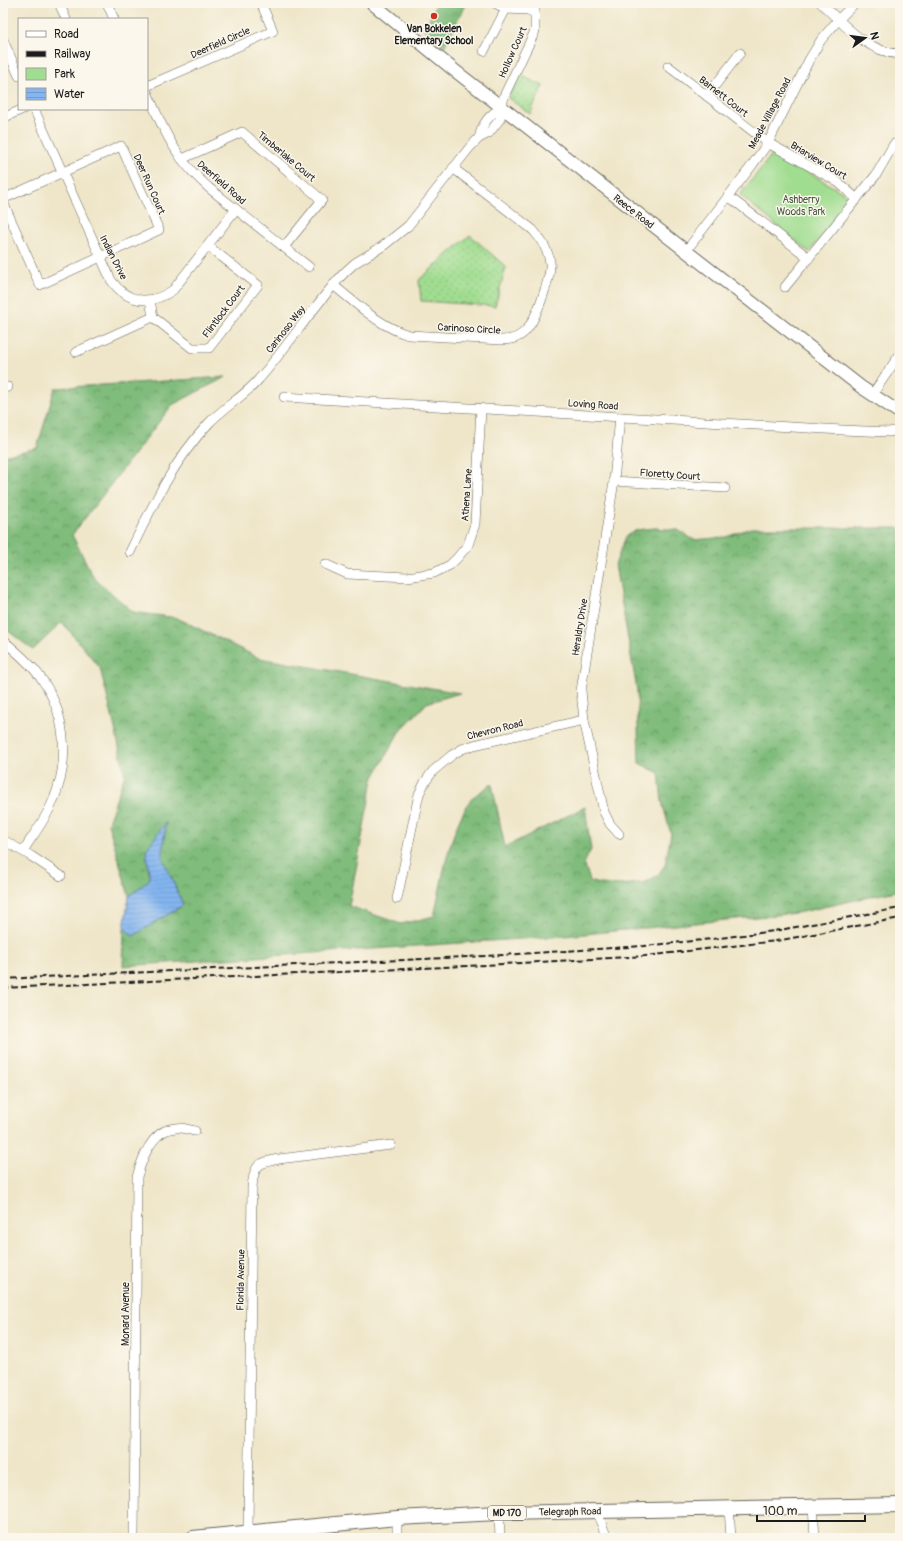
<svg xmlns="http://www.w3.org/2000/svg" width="903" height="1541" viewBox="0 0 903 1541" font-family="Pangolin,sans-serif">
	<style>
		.grass { fill: url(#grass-dots); stroke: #5e7c56 }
		.forest { fill: url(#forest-crowns); stroke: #4e6c4c }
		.park { fill: #a1dd91; stroke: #5e7c56 }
		.water { fill: url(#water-rules); stroke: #506886 }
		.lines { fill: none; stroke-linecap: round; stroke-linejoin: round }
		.street-casing { stroke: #666359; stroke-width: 10 }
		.secondary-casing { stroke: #666359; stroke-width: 14 }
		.primary-casing { stroke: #666359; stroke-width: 16 }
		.street { stroke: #fff; stroke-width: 9 }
		.secondary { stroke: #fff; stroke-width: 12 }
		.primary { stroke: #fff; stroke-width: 14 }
		.rail { stroke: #1c1c1c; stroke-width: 2; stroke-dasharray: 6 3; stroke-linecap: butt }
		.poi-dot { fill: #c8321e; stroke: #fbf7ec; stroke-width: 1.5 }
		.labels { text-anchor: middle; stroke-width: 3; stroke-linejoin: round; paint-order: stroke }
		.shield { fill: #fbf7ec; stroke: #5f5e5a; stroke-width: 1 }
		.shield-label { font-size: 9px; font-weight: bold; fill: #1c1c1c }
		.poi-label { font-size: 10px; font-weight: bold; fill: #1c1c1c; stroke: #fbf7ec }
		.street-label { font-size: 10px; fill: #1c1c1c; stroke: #fbf7ec }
		.park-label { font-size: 10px; fill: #44563f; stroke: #fbf7ec }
	</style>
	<defs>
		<pattern id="grass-dots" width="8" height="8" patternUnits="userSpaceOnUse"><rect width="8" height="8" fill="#a1dd91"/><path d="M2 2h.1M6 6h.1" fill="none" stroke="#8abd7c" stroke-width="1.8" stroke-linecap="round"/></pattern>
		<pattern id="forest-crowns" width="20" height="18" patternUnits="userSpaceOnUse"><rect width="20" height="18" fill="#80bc7b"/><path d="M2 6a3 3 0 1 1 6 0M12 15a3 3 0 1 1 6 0" fill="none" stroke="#689864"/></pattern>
		<pattern id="water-rules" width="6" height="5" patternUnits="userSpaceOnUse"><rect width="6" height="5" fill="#84b5f0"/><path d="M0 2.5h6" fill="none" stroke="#719bcd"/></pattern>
	</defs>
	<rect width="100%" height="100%" fill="#fbf7ec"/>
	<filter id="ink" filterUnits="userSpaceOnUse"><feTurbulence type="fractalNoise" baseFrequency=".025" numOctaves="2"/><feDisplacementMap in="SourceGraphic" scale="8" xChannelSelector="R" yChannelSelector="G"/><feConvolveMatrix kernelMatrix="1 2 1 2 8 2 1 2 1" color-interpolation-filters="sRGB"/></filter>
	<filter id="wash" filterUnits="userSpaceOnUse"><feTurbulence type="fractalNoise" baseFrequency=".012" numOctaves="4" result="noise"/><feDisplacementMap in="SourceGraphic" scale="16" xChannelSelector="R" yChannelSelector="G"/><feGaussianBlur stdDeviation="0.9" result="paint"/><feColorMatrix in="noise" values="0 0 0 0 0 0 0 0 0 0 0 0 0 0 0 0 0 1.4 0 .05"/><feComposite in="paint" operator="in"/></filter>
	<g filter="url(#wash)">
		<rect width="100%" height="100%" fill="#efe6c9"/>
		<!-- grass -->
		<g class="grass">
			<path d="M520 75 543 86 530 114 508 98Z"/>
			<path d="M470 235 506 267 495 306 421 301 419 280Z"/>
		</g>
		<!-- forest -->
		<g class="forest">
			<path d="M437 3H466L444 47 424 29Z"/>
			<path d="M226 377 172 405 72 535 94 578 133 612 177 618 259 658 460 693 427 703 399 732 373 779 349 906 401 924 434 916C443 878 448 834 470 801 475 794 485 789 492 784L505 847 585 807 591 850 584 862 590 881 598 884 622 885 646 882 658 875 665 865 671 834 662 802 659 773 639 763 637 690 615 565 626 536 637 530 655 528 678 530 694 540 726 537 751 528H900V890L797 913 564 936 123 966 124 928 133 936 183 905 162 856 166 823 146 850 150 879 129 896 108 823 125 774 114 724 100 668 62 622 33 650 3 627V456L37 448 55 388Z"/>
		</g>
		<!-- park -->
		<path class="park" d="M774 152 852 198 809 252 740 195Z"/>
		<!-- water -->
		<path class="water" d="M166 822 162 856 183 905 133 936 124 928 129 896 150 879 146 850Z"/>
	</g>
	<g filter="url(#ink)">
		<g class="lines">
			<!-- street casing -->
			<g class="street-casing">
				<g id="street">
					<path d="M59 3 66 19"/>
					<path d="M107 3 114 19"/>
					<path d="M495 3 506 9"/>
					<path d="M821 3C842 23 868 53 900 54"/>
					<path d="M3 40 19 76"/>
					<path d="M484 51 506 9 528 10 535 13"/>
					<path d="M668 66 768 143 826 175 839 183 857 199"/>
					<path d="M147 86 273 31 261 3"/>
					<path d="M147 92C157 115 167 138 181 158 189 169 199 179 209 188L309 267"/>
					<path d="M707 96 740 53"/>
					<path d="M34 109 111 280C127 303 150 306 173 290L236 209"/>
					<path d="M3 118 23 109"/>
					<path d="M479 138C482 124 489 114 502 108"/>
					<path d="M182 159 242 132 322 200 284 247"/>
					<path d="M728 196 809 258"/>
					<path d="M3 199 121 146 159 230 40 285 3 202"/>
					<path d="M686 251 750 168 768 143 809 60 821 40 838 20 855 3"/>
					<path d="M333 285C356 303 380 327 409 335L502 340C512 340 521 337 527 329 536 319 552 275 550 262 548 250 541 239 533 230L453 168"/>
					<path d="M785 287 876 175 894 144"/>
					<path d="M150 300 153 317 192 348H209L258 285 208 246"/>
					<path d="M76 352 153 317"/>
					<path d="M3 388 8 387"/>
					<path d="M872 395 900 354"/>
					<path d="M284 397 842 430 889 432 900 430"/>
					<path d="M614 481 725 488"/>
					<path d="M130 552C152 506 174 460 209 423 224 407 245 396 259 379 289 345 314 305 345 272L355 263 383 246 408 226 470 147 479 138 489 133 500 119 504 96 535 31V3"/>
					<path d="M325 564 347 574 407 577 434 573 450 565 457 558 468 545 475 524 481 408"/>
					<path d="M3 640C15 651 28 661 38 674 66 710 71 760 53 801 46 819 33 835 23 851"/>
					<path d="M619 834 610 824 604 812 584 720 581 691 614 481 620 417"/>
					<path d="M3 840 31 856 61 876"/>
					<path d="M397 899 419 794 425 782 433 771 452 755 462 749 474 745 584 720"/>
					<path d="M813 1506 815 1538"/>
					<path d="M729 1508 731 1538"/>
					<path d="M596 1510 607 1538"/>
					<path d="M499 1513 500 1538"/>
					<path d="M248 1532 252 1187C254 1164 258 1163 279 1159L391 1145"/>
					<path d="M134 1538 137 1177C142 1158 152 1129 176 1128 182 1127 189 1130 195 1131"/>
					<path d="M397 1538V1518"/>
				</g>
			</g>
			<!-- secondary casing -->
			<g class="secondary-casing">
				<path id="secondary" d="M372 3 454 70 686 251 861 387 900 413"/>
			</g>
			<!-- primary casing -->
			<g class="primary-casing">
				<path id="primary" d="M193 1538 397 1518 499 1513 900 1505"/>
			</g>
			<!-- street -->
			<use href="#street" class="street"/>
			<!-- secondary -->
			<use href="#secondary" class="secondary"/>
			<!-- primary -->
			<use href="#primary" class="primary"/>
			<!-- rail -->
			<g class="rail">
				<path d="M3 979 486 956 644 946 712 939 774 931 900 908"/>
				<path d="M3 988 486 965 645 956 776 941 900 918"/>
			</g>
		</g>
	</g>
	<!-- markers -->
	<circle class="poi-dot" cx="434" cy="16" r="4"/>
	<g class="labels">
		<!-- shield labels -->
		<rect class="shield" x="488" y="1506" width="38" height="14" rx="3"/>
		<g class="shield-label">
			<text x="507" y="1516">MD 170</text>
		</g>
		<!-- poi labels -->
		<g class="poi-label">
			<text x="434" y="32">Van Bokkelen<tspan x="434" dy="12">Elementary School</tspan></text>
		</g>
		<!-- street labels -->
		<g class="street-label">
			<text transform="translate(220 42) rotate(-24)" y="4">Deerfield Circle</text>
			<text transform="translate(512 52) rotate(-66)" y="4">Hollow Court</text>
			<text transform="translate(724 96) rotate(38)" y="4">Barnett Court</text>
			<text transform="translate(769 113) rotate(-62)" y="4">Meade Village Road</text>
			<text transform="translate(287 156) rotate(40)" y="4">Timberlake Court</text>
			<text transform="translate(819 160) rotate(31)" y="4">Briarview Court</text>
			<text transform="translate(222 182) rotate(41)" y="4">Deerfield Road</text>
			<text transform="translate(150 184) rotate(66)" y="4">Deer Run Court</text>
			<text transform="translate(634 211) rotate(38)" y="4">Reece Road</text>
			<text transform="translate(114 257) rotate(63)" y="4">Indian Drive</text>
			<text transform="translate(223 311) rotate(-53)" y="4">Flintlock Court</text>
			<text transform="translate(469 328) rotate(3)" y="4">Carinoso Circle</text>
			<text transform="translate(285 329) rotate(-52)" y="4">Carinoso Way</text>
			<text transform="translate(593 404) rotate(4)" y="4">Loving Road</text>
			<text transform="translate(670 474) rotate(4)" y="4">Floretty Court</text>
			<text transform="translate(466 495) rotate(-86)" y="4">Athena Lane</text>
			<text transform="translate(579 627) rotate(-81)" y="4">Heraldry Drive</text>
			<text transform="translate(495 729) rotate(-14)" y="4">Chevron Road</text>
			<text transform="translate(240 1280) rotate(-89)" y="4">Florida Avenue</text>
			<text transform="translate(125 1314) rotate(-90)" y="4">Monard Avenue</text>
			<text transform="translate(570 1511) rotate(-1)" y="4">Telegraph Road</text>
		</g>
		<!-- park labels -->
		<g class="park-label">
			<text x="801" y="203">Ashberry<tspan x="801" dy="12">Woods Park</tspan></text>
		</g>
	</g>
	<!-- margin -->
	<rect width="903" height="1541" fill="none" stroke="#fbf7ec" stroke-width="16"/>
	<!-- legend -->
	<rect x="18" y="18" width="130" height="92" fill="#fbf7ec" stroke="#a29f99"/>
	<rect x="26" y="31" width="20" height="6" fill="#ffffff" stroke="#a29f99"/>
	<text x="54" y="38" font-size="12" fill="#1c1c1c">Road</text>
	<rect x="26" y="51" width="20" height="6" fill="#1c1c1c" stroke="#a29f99"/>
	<text x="54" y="58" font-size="12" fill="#1c1c1c">Railway</text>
	<rect x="26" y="68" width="20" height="12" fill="#a1dd91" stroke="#a29f99"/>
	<text x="54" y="78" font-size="12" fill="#1c1c1c">Park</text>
	<rect x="26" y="88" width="20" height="12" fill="url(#water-rules)" stroke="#a29f99"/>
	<text x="54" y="98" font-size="12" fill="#1c1c1c">Water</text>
	<!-- north arrow -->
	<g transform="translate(865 38) rotate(76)" stroke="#fbf7ec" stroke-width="3" paint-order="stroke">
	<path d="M0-3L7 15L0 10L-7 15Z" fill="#1c1c1c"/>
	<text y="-6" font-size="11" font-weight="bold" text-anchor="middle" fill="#1c1c1c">N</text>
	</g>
	<!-- scale -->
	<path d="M757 1515v6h108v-6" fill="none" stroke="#1c1c1c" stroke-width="2"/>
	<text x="763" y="1515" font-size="12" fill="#1c1c1c" stroke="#fbf7ec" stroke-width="3" paint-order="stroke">100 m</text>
</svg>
